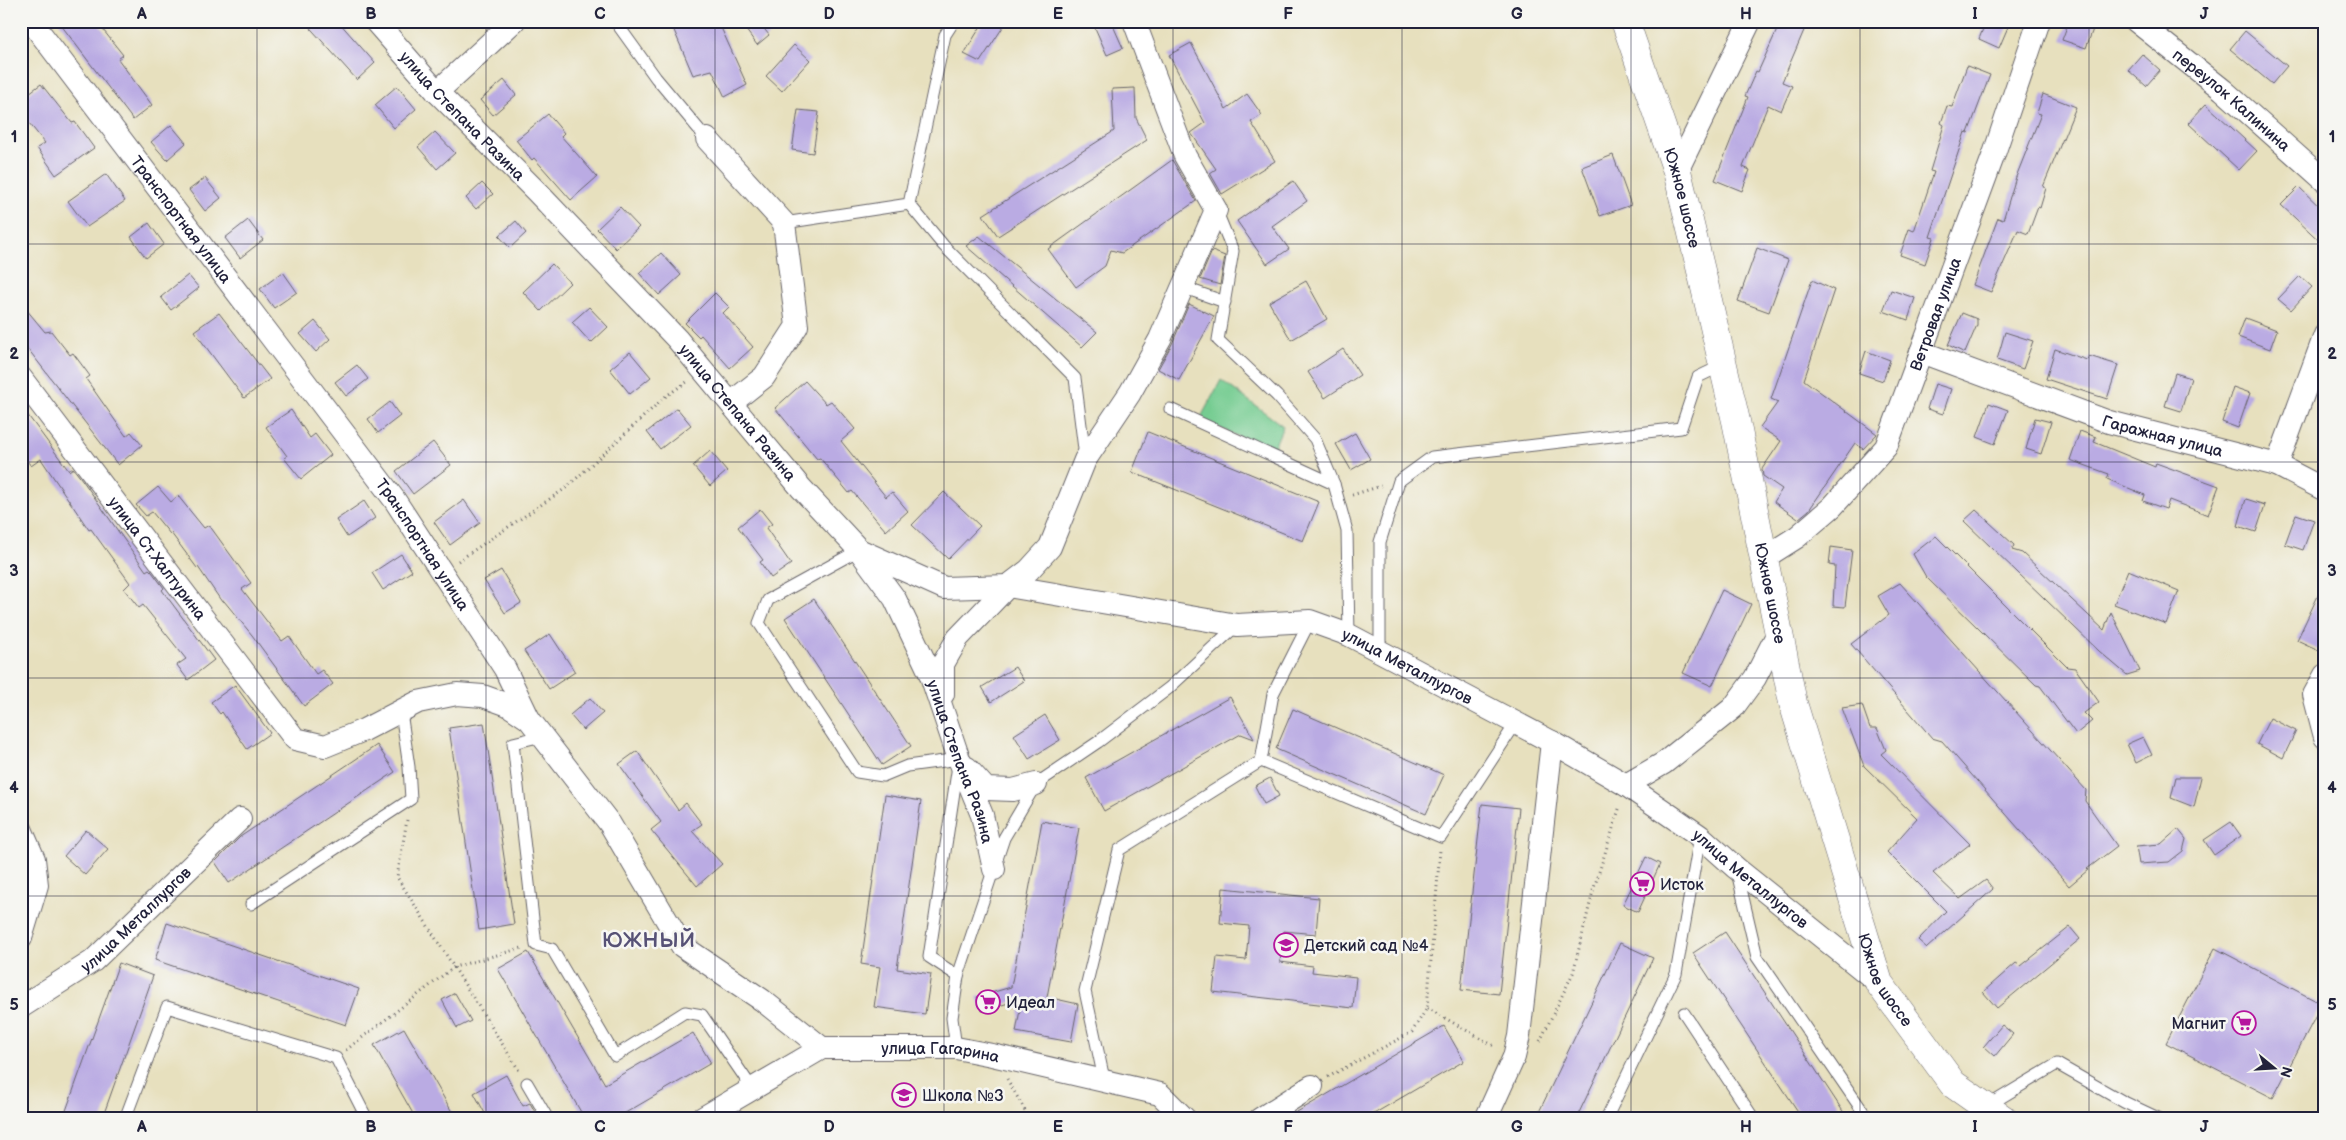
<svg xmlns="http://www.w3.org/2000/svg" width="2346" height="1140" viewBox="0 0 2346 1140" font-family="'Balsamiq Sans',sans-serif">
	<style>
		.green { fill: #74cc91; stroke: #4b7766 }
		.building { fill: #baabe3 }
		.lines { fill: none; stroke-linecap: round; stroke-linejoin: round }
		.service-casing { stroke: #676469; stroke-width: 13 }
		.minor-casing { stroke: #676469; stroke-width: 24 }
		.tertiary-casing { stroke: #676469; stroke-width: 29 }
		.path { stroke: #676469; stroke-width: 3; stroke-dasharray: 1 4; stroke-linecap: butt }
		.service { stroke: #fff; stroke-width: 11 }
		.minor { stroke: #fff; stroke-width: 22 }
		.tertiary { stroke: #fff; stroke-width: 28 }
		.grid { fill: none; stroke: #22223b; stroke-width: 1; stroke-opacity: 0.55 }
		.labels { text-anchor: middle; stroke-width: 5; stroke-linejoin: round; paint-order: stroke }
		.street-label { font-size: 16px; fill: #22223b; stroke: #f6f6f2 }
		.poi-label { font-size: 16px; fill: #22223b; stroke: #f6f6f2; text-anchor: start }
		.district-label { font-size: 21px; font-weight: bold; letter-spacing: 1px; fill: #575276; stroke: #f6f6f2 }
		.neatline { fill: none; stroke: #22223b; stroke-width: 2 }
		.grid-label { font-size: 16px; text-anchor: middle; font-weight: bold; fill: #22223b }
	</style>
	<rect width="100%" height="100%" fill="#f6f6f2"/>
	<filter id="ink" filterUnits="userSpaceOnUse"><feTurbulence type="fractalNoise" baseFrequency=".02" numOctaves="2"/><feDisplacementMap in="SourceGraphic" scale="10" xChannelSelector="R" yChannelSelector="G"/><feConvolveMatrix kernelMatrix="1 2 1 2 8 2 1 2 1" color-interpolation-filters="sRGB"/></filter>
	<filter id="wash" filterUnits="userSpaceOnUse"><feTurbulence type="fractalNoise" baseFrequency=".0096" numOctaves="4" result="noise"/><feDisplacementMap in="SourceGraphic" scale="20" xChannelSelector="R" yChannelSelector="G"/><feGaussianBlur stdDeviation="1.12" result="paint"/><feColorMatrix in="noise" values="0 0 0 0 0 0 0 0 0 0 0 0 0 0 0 0 0 1.4 0 .05"/><feComposite in="paint" operator="in"/></filter>
	<g filter="url(#wash)">
		<rect width="100%" height="100%" fill="#e7e0be"/>
		<!-- green -->
		<path class="green" d="M1221 380 1283 426 1272 452 1200 419Z"/>
		<g id="blocks">
			<!-- building -->
			<g class="building">
				<path d="M58 21H96L123 55 118 59 152 105 133 120Z"/>
				<path d="M304 21H338L375 63 357 80Z"/>
				<path d="M670 21H718L747 85 725 97 712 70 693 75Z"/>
				<path d="M758 21 769 35 757 45 746 30Z"/>
				<path d="M984 21H1007L980 62 964 54Z"/>
				<path d="M1092 21H1111L1123 48 1107 55Z"/>
				<path d="M1781 21H1808L1782 82 1792 86 1781 111 1768 105 1743 167 1750 170 1742 191 1715 180 1748 97 1745 96 1756 71 1758 72Z"/>
				<path d="M1986 21H1995L2008 27 1999 48 1979 39Z"/>
				<path d="M2069 21H2096L2086 48 2062 40Z"/>
				<path d="M2245 31 2287 66 2272 84 2230 49Z"/>
				<path d="M1191 43 1226 109 1247 94 1262 115 1251 122 1275 161 1222 194 1210 173 1216 169 1191 133 1205 123 1169 55Z"/>
				<path d="M794 45 810 60 782 91 766 76Z"/>
				<path d="M2142 54 2160 70 2146 86 2128 70Z"/>
				<path d="M1967 66 1990 75 1968 133 1965 132 1930 237 1934 238 1925 264 1900 255 1909 229 1914 231 1934 172 1930 171 1944 125 1941 123 1947 106 1952 107Z"/>
				<path d="M504 80 516 95 493 115 480 100Z"/>
				<path d="M41 84 72 123 75 122 94 148 56 175 37 148 45 143 21 113V99Z"/>
				<path d="M397 86 416 109 394 128 375 105Z"/>
				<path d="M1135 88 1136 118 1147 140 998 236 983 215 1114 131 1112 89Z"/>
				<path d="M2043 94 2076 107 2043 187 2046 188 2040 208 2038 207 2028 234 2018 230 1991 292 1973 285 1998 218 2003 220 2016 177 2041 114 2037 113Z"/>
				<path d="M2206 104 2257 151 2239 170 2188 123Z"/>
				<path d="M798 110 819 112 813 153 792 150Z"/>
				<path d="M548 114 564 133 561 136 597 177 571 200 534 158 532 160 516 140Z"/>
				<path d="M171 125 186 143 167 160 151 142Z"/>
				<path d="M435 132 455 153 437 169 418 147Z"/>
				<path d="M1613 155 1631 205 1600 216 1582 167Z"/>
				<path d="M1172 160 1196 201 1122 253 1111 250 1105 266 1076 287 1048 249Z"/>
				<path d="M106 174 125 201 87 227 68 201Z"/>
				<path d="M205 178 221 198 205 211 189 190Z"/>
				<path d="M1293 181 1307 201 1272 226 1289 249 1267 264 1237 221Z"/>
				<path d="M482 183 493 194 476 209 466 198Z"/>
				<path d="M2299 187 2325 212V246L2281 205Z"/>
				<path d="M620 207 639 227 616 249 597 229Z"/>
				<path d="M248 220 263 240 240 258 225 238Z"/>
				<path d="M516 221 526 233 510 248 499 236Z"/>
				<path d="M149 223 164 244 146 258 131 237Z"/>
				<path d="M979 236 1050 294 1097 332 1082 347 966 246Z"/>
				<path d="M1757 248 1788 260 1769 312 1738 301Z"/>
				<path d="M1212 251 1225 256 1220 285 1200 279Z"/>
				<path d="M661 253 681 275 659 295 639 273Z"/>
				<path d="M552 264 570 283 541 311 523 292Z"/>
				<path d="M283 272 297 292 274 308 260 289Z"/>
				<path d="M188 275 199 288 171 310 161 297Z"/>
				<path d="M2300 276 2312 287 2291 310 2278 299Z"/>
				<path d="M1812 280 1834 290 1804 380 1877 434 1863 449 1855 443 1809 510 1798 519 1774 502 1782 489 1763 476 1762 469 1781 441 1760 427 1778 402 1771 399Z"/>
				<path d="M1306 281 1327 319 1291 340 1269 302Z"/>
				<path d="M1891 290 1915 298 1908 320 1883 311Z"/>
				<path d="M715 293 729 307 723 313 753 347 730 368 701 335 699 337 685 323Z"/>
				<path d="M21 303 45 332 51 331 70 355 73 353 90 376 86 379 126 436 131 432 142 445 118 465 21 340Z"/>
				<path d="M1189 304 1214 316 1179 380 1158 369 1172 344Z"/>
				<path d="M589 307 608 327 591 343 572 322Z"/>
				<path d="M219 313 270 379 244 398 194 331Z"/>
				<path d="M1962 313 1977 319V325L1965 353 1948 345Z"/>
				<path d="M2245 318 2277 330 2270 349 2238 337Z"/>
				<path d="M315 321 330 339 316 352 300 334Z"/>
				<path d="M2005 332 2033 341 2023 369 1997 360Z"/>
				<path d="M1343 349 1360 375 1325 398 1308 372Z"/>
				<path d="M2055 349 2087 360 2089 356 2118 365 2107 399 2046 379Z"/>
				<path d="M1866 351 1890 360 1883 381 1859 373Z"/>
				<path d="M630 352 651 377 630 394 610 369Z"/>
				<path d="M357 365 368 379 346 396 335 382Z"/>
				<path d="M2175 373 2191 378 2181 411 2165 406Z"/>
				<path d="M805 381 826 404 831 401 855 429 841 441 886 497 892 492 908 511 886 531 852 491 849 493 820 458 817 459 775 408Z"/>
				<path d="M1935 384 1951 389 1943 414 1927 409Z"/>
				<path d="M2233 387 2250 393 2238 428 2222 422Z"/>
				<path d="M390 402 400 416 378 433 368 419Z"/>
				<path d="M1989 403 2008 410 1995 444 1977 437Z"/>
				<path d="M21 406 69 471 73 468 83 481 146 571 149 569 152 572 164 588 162 590 214 660 188 680 177 665 186 659 143 605 139 608 124 589 130 583 91 529 89 530 41 459 31 466 21 453Z"/>
				<path d="M677 408 691 425 660 449 647 432Z"/>
				<path d="M291 410 310 438 315 434 331 455 301 479 284 458 287 456 266 427Z"/>
				<path d="M2035 418 2051 422 2041 454 2026 449Z"/>
				<path d="M2080 431 2096 437 2094 442 2155 467 2156 463 2219 486 2208 515 2169 500 2166 509 2143 501 2145 495 2107 479 2109 474 2070 460Z"/>
				<path d="M1148 432 1319 502 1303 541 1132 472Z"/>
				<path d="M1355 433 1370 459 1351 470 1336 444Z"/>
				<path d="M433 442 451 465 413 494 396 471Z"/>
				<path d="M710 451 727 471 710 486 693 466Z"/>
				<path d="M158 487 171 502 178 496 204 528 209 525 251 583 242 589 282 641 289 636 316 674 322 670 333 684 304 706 252 635 224 601 222 602 198 567 197 568 171 533 170 534 152 512 146 516 136 505Z"/>
				<path d="M944 492 980 526 948 559 912 525Z"/>
				<path d="M2246 499 2265 505 2256 532 2238 526Z"/>
				<path d="M464 500 480 523 450 545 434 522Z"/>
				<path d="M364 501 375 518 347 537 336 520Z"/>
				<path d="M760 509 772 524 766 528 791 564 771 578 760 562 763 560 738 527Z"/>
				<path d="M1976 510 2014 545 2012 550 2022 553 2104 630 2111 612 2140 671 2127 675 2099 651 1964 521Z"/>
				<path d="M2296 514 2314 520 2303 550 2285 544Z"/>
				<path d="M1936 536 2067 667 2075 668 2099 702 2084 713 2092 721 2076 734 2040 686 2036 685 1926 577 1913 554Z"/>
				<path d="M1831 547 1852 550 1845 607 1833 606 1835 566 1829 565Z"/>
				<path d="M401 554 412 571 383 590 372 573Z"/>
				<path d="M501 570 521 603 505 613 484 580Z"/>
				<path d="M2128 570 2179 591 2166 624 2114 604Z"/>
				<path d="M2325 581V653L2297 640Z"/>
				<path d="M1900 583 2086 790 2085 801 2117 846 2087 869 2088 870 2069 886 1942 741 1932 738 1851 644 1889 615 1878 596Z"/>
				<path d="M1722 590 1751 604 1712 686 1683 673Z"/>
				<path d="M814 599 911 746 882 765 785 618Z"/>
				<path d="M550 634 575 672 549 689 524 651Z"/>
				<path d="M1015 667 1024 681 991 702 982 687Z"/>
				<path d="M235 685 270 733 247 749 222 712 220 714 211 702Z"/>
				<path d="M1230 697 1254 739 1241 734 1104 811 1086 778Z"/>
				<path d="M590 698 603 713 583 730 570 715Z"/>
				<path d="M1862 705 1870 728H1877L1886 750 1881 754 1970 844 1933 873 1960 899 1986 880 1993 889 1927 948 1918 940 1946 911 1887 852 1917 818 1864 766 1842 708Z"/>
				<path d="M1293 709 1444 775 1426 814 1276 749Z"/>
				<path d="M1045 715 1060 740 1029 759 1014 735Z"/>
				<path d="M2270 718 2296 731 2283 758 2257 744Z"/>
				<path d="M484 723 514 924 479 930 449 728Z"/>
				<path d="M2143 737 2152 755 2136 763 2127 744Z"/>
				<path d="M377 745 395 772 229 883 215 862 240 837Z"/>
				<path d="M637 751 678 810 686 803 702 824 692 831 722 864 697 886 651 830 661 822 619 764Z"/>
				<path d="M2176 777H2201L2194 807 2171 798Z"/>
				<path d="M1270 778 1279 796 1264 804 1255 786Z"/>
				<path d="M885 795 921 801 897 969 931 974 925 1014 874 1007 880 967 861 964Z"/>
				<path d="M1482 804 1519 808 1499 994 1461 990Z"/>
				<path d="M1042 821 1079 828 1047 997 1078 1004 1071 1042 1016 1032 1022 999 982 1011 977 997 1011 987Z"/>
				<path d="M2231 822 2241 836 2214 855 2204 840Z"/>
				<path d="M2178 829 2186 839 2183 851 2169 862 2139 864 2136 846 2161 844Z"/>
				<path d="M86 830 108 849 85 875 64 856Z"/>
				<path d="M1646 857 1660 864 1638 912 1623 905Z"/>
				<path d="M1223 888 1319 898 1316 934 1284 931 1280 962 1313 966 1312 972 1356 977 1353 1008 1213 992 1217 957 1246 960 1249 926 1220 923Z"/>
				<path d="M167 923 359 989 346 1025 155 960Z"/>
				<path d="M2070 927 2080 939 1997 1008 1983 992 2016 963 2021 966Z"/>
				<path d="M1725 932 1848 1119H1803L1693 953Z"/>
				<path d="M1620 943 1653 958 1576 1119H1553L1539 1112Z"/>
				<path d="M2215 948 2322 1004 2273 1098 2166 1043Z"/>
				<path d="M528 952 605 1084 693 1033 711 1063 615 1119H585L498 969Z"/>
				<path d="M119 963 153 976 102 1119H63Z"/>
				<path d="M455 993 471 1021 457 1028 442 1000Z"/>
				<path d="M2002 1025 2013 1034 1995 1056 1984 1046Z"/>
				<path d="M1444 1026 1464 1061 1365 1119H1285Z"/>
				<path d="M404 1028 456 1119H416L374 1045Z"/>
				<path d="M506 1075 523 1106 530 1103 539 1119H488L474 1093Z"/>
			</g>
		</g>
	</g>
	<g filter="url(#ink)">
		<use href="#blocks" fill-opacity="0" stroke="#676469" stroke-width="1"/>
		<g class="lines">
			<!-- service casing -->
			<g class="service-casing">
				<g id="service">
					<path d="M615 21 656 78 707 139"/>
					<path d="M909 204 943 245 1075 378 1085 457"/>
					<path d="M1217 212 1233 251 1218 340 1277 396 1315 439 1334 484"/>
					<path d="M784 223 909 204 945 35 954 21"/>
					<path d="M1182 287 1225 302"/>
					<path d="M1170 409 1334 484 1347 531 1349 635"/>
					<path d="M859 550 768 600 759 623 857 772 883 776 907 766 959 759 929 957 958 976"/>
					<path d="M1380 651V542L1399 481 1432 457 1681 428 1698 377 1723 365"/>
					<path d="M542 736 513 743 536 945 552 949 615 1056 685 1012 702 1015 752 1088"/>
					<path d="M1261 761 1273 694 1310 621"/>
					<path d="M1737 872 1757 957 1868 1119"/>
					<path d="M251 904 411 799 409 767 401 712"/>
					<path d="M1684 1013 1754 1119"/>
					<path d="M956 1048 952 1018 958 976 1004 838 1036 784 1098 742 1169 688 1237 625"/>
					<path d="M1104 1079 1085 991 1119 850 1261 761 1441 837 1516 723"/>
					<path d="M527 1083 548 1119"/>
					<path d="M1987 1106 2057 1064 2124 1102 2160 1119"/>
					<path d="M125 1119 167 1007 336 1058 367 1119"/>
					<path d="M1606 1119 1676 974 1700 836"/>
				</g>
			</g>
			<!-- minor casing -->
			<g class="minor-casing">
				<g id="minor">
					<path id="s1" d="M31 21 394 499 505 669 529 719 610 824 682 946 762 1000 822 1048"/>
					<path id="s2" d="M375 21 437 92 536 191 677 339 801 488 859 550 895 599 930 673 959 759 982 815 994 869"/>
					<path id="s3" d="M2136 21 2223 90 2325 181"/>
					<path d="M437 92 514 21"/>
					<path d="M707 139 784 223 797 326 764 377 731 403"/>
					<path d="M1677 171 1750 21"/>
					<path id="s4" d="M1921 352 2109 422 2277 465 2325 490"/>
					<path id="s5" d="M21 378 295 739 325 746 364 730 418 702 457 694 483 696 508 705 529 719"/>
					<path d="M2277 465 2325 335"/>
					<path id="s6" d="M859 550 944 588 1008 586 1237 625 1310 621 1349 635 1552 742 1626 785 1700 836 1736 868 1879 983"/>
					<path id="s7" d="M1762 559 1797 537 1832 507 1886 447 1994 154 2039 21"/>
					<path d="M2325 675 2314 695 2325 737"/>
					<path d="M943 694V664L958 638 1008 586 1029 570 1050 547 1085 460 1130 393 1160 339 1216 210 1185 156 1134 21"/>
					<path d="M967 768 986 789 1013 790 1036 784"/>
					<path d="M1626 785 1664 763 1733 708 1755 678 1779 631"/>
					<path d="M21 829 34 859 37 885 21 938"/>
					<path id="s8" d="M21 1007 93 961 240 819"/>
					<path id="s9" d="M701 1119 822 1048H956L992 1055 1160 1094 1185 1119"/>
					<path d="M1260 1119 1312 1086"/>
					<path d="M1486 1119 1514 1057 1519 1036 1552 742"/>
				</g>
			</g>
			<!-- tertiary casing -->
			<g class="tertiary-casing">
				<g id="tertiary">
					<path id="s10" d="M1625 21 1677 171 1703 279 1736 421 1793 703 1879 983 1953 1084 2003 1119"/>
				</g>
			</g>
			<!-- path -->
			<g class="path">
				<path d="M1352 495 1381 486"/>
				<path d="M458 561 566 488 666 396 687 382"/>
				<path d="M407 820 397 877 520 1072"/>
				<path d="M1427 1008 1496 1047"/>
				<path d="M1540 1041 1573 973 1593 891 1620 806"/>
				<path d="M346 1050 454 967 522 948"/>
				<path d="M1328 1077 1412 1032 1427 1008 1440 850"/>
				<path d="M1007 1079 1030 1119"/>
				<path d="M1512 1119 1515 1110"/>
			</g>
			<!-- service -->
			<use href="#service" class="service"/>
			<!-- minor -->
			<use href="#minor" class="minor"/>
			<!-- tertiary -->
			<use href="#tertiary" class="tertiary"/>
		</g>
	</g>
	<!-- grid -->
	<path class="grid" d="M257 21V1119M486 21V1119M715 21V1119M944 21V1119M1173 21V1119M1402 21V1119M1631 21V1119M1860 21V1119M2089 21V1119M21 244H2325M21 462H2325M21 678H2325M21 896H2325"/>
	<!-- icons -->
	<defs>
		<g id="supermarket-ring" transform="scale(1.25)"><circle r="9.5" fill="#f6f6f2" stroke="#b5179e" stroke-width="1.5"/><path d="M-6-5.5h2.5l.6 2H6L4.5 2H-2.5L-4.4-4H-6ZM-1.5 3.2a1.3 1.3 0 1 0 .1 0ZM3 3.2a1.3 1.3 0 1 0 .1 0Z" fill="#b5179e"/></g>
		<g id="school-ring" transform="scale(1.25)"><circle r="9.5" fill="#f6f6f2" stroke="#b5179e" stroke-width="1.5"/><path d="M0-5L7-2L0 1L-7-2ZM-4 1L0 2.5L4 1V4Q0 6-4 4Z" fill="#b5179e"/></g>
	</defs>
	<g fill-rule="evenodd">
		<use href="#supermarket-ring" x="1642" y="884"/>
		<use href="#school-ring" x="1286" y="945"/>
		<use href="#supermarket-ring" x="988" y="1002"/>
		<use href="#supermarket-ring" x="2244" y="1023"/>
		<use href="#school-ring" x="904" y="1095"/>
	</g>
	<g class="labels">
		<!-- street labels -->
		<g class="street-label">
			<text dy="6" stroke="none"><textPath href="#s3" startOffset="124">переулок Калинина</textPath></text>
			<text dy="6" stroke="none"><textPath href="#s2" startOffset="129">улица Степана Разина</textPath></text>
			<text dy="6" stroke="none"><textPath href="#s10" startOffset="186">Южное шоссе</textPath></text>
			<text dy="6" stroke="none"><textPath href="#s1" startOffset="249">Транспортная улица</textPath></text>
			<text dy="6" stroke="none"><textPath href="#s7" startOffset="310">Ветровая улица</textPath></text>
			<text dy="6" stroke="none"><textPath href="#s2" startOffset="534">улица Степана Разина</textPath></text>
			<text dy="6" stroke="none"><textPath href="#s4" startOffset="256">Гаражная улица</textPath></text>
			<text dy="6" stroke="none"><textPath href="#s1" startOffset="654">Транспортная улица</textPath></text>
			<text dy="6" stroke="none"><textPath href="#s5" startOffset="226">улица Ст.Халтурина</textPath></text>
			<text dy="6" stroke="none"><textPath href="#s10" startOffset="591">Южное шоссе</textPath></text>
			<text dy="6" stroke="none"><textPath href="#s6" startOffset="570">улица Металлургов</textPath></text>
			<text dy="6" stroke="none"><textPath href="#s2" startOffset="954">улица Степана Разина</textPath></text>
			<text dy="6" stroke="none"><textPath href="#s6" startOffset="975">улица Металлургов</textPath></text>
			<text dy="6" stroke="none"><textPath href="#s8" startOffset="145">улица Металлургов</textPath></text>
			<text dy="6" stroke="none"><textPath href="#s10" startOffset="996">Южное шоссе</textPath></text>
			<text dy="6" stroke="none"><textPath href="#s9" startOffset="259">улица Гагарина</textPath></text>
		</g>
		<!-- poi labels -->
		<g class="poi-label">
			<text x="1660" y="890">Исток</text>
			<text x="1304" y="951">Детский сад №4</text>
			<text x="1006" y="1008">Идеал</text>
			<text x="2226" y="1029" text-anchor="end">Магнит</text>
			<text x="922" y="1101">Школа №3</text>
		</g>
		<!-- district labels -->
		<g class="district-label">
			<text x="649" y="947">ЮЖНЫЙ</text>
		</g>
	</g>
	<!-- margin -->
	<rect width="2346" height="1140" fill="none" stroke="#f6f6f2" stroke-width="55"/>
	<!-- north arrow -->
	<g transform="translate(2274 1068) rotate(108)" stroke="#f6f6f2" stroke-width="4" paint-order="stroke">
	<path d="M0-4L9 19L0 12L-9 19Z" fill="#22223b"/>
	<text y="-8" font-size="14" font-weight="bold" text-anchor="middle" fill="#22223b">N</text>
	</g>
	<rect x="28" y="28" width="2290" height="1084" class="neatline"/>
	<g class="grid-label">
		<text x="142" y="19">A</text>
		<text x="371" y="19">B</text>
		<text x="600" y="19">C</text>
		<text x="829" y="19">D</text>
		<text x="1058" y="19">E</text>
		<text x="1288" y="19">F</text>
		<text x="1517" y="19">G</text>
		<text x="1746" y="19">H</text>
		<text x="1975" y="19">I</text>
		<text x="2204" y="19">J</text>
		<text x="14" y="142">1</text>
		<text x="2332" y="142">1</text>
		<text x="14" y="359">2</text>
		<text x="2332" y="359">2</text>
		<text x="14" y="576">3</text>
		<text x="2332" y="576">3</text>
		<text x="14" y="793">4</text>
		<text x="2332" y="793">4</text>
		<text x="14" y="1010">5</text>
		<text x="2332" y="1010">5</text>
		<text x="142" y="1132">A</text>
		<text x="371" y="1132">B</text>
		<text x="600" y="1132">C</text>
		<text x="829" y="1132">D</text>
		<text x="1058" y="1132">E</text>
		<text x="1288" y="1132">F</text>
		<text x="1517" y="1132">G</text>
		<text x="1746" y="1132">H</text>
		<text x="1975" y="1132">I</text>
		<text x="2204" y="1132">J</text>
	</g>
</svg>
